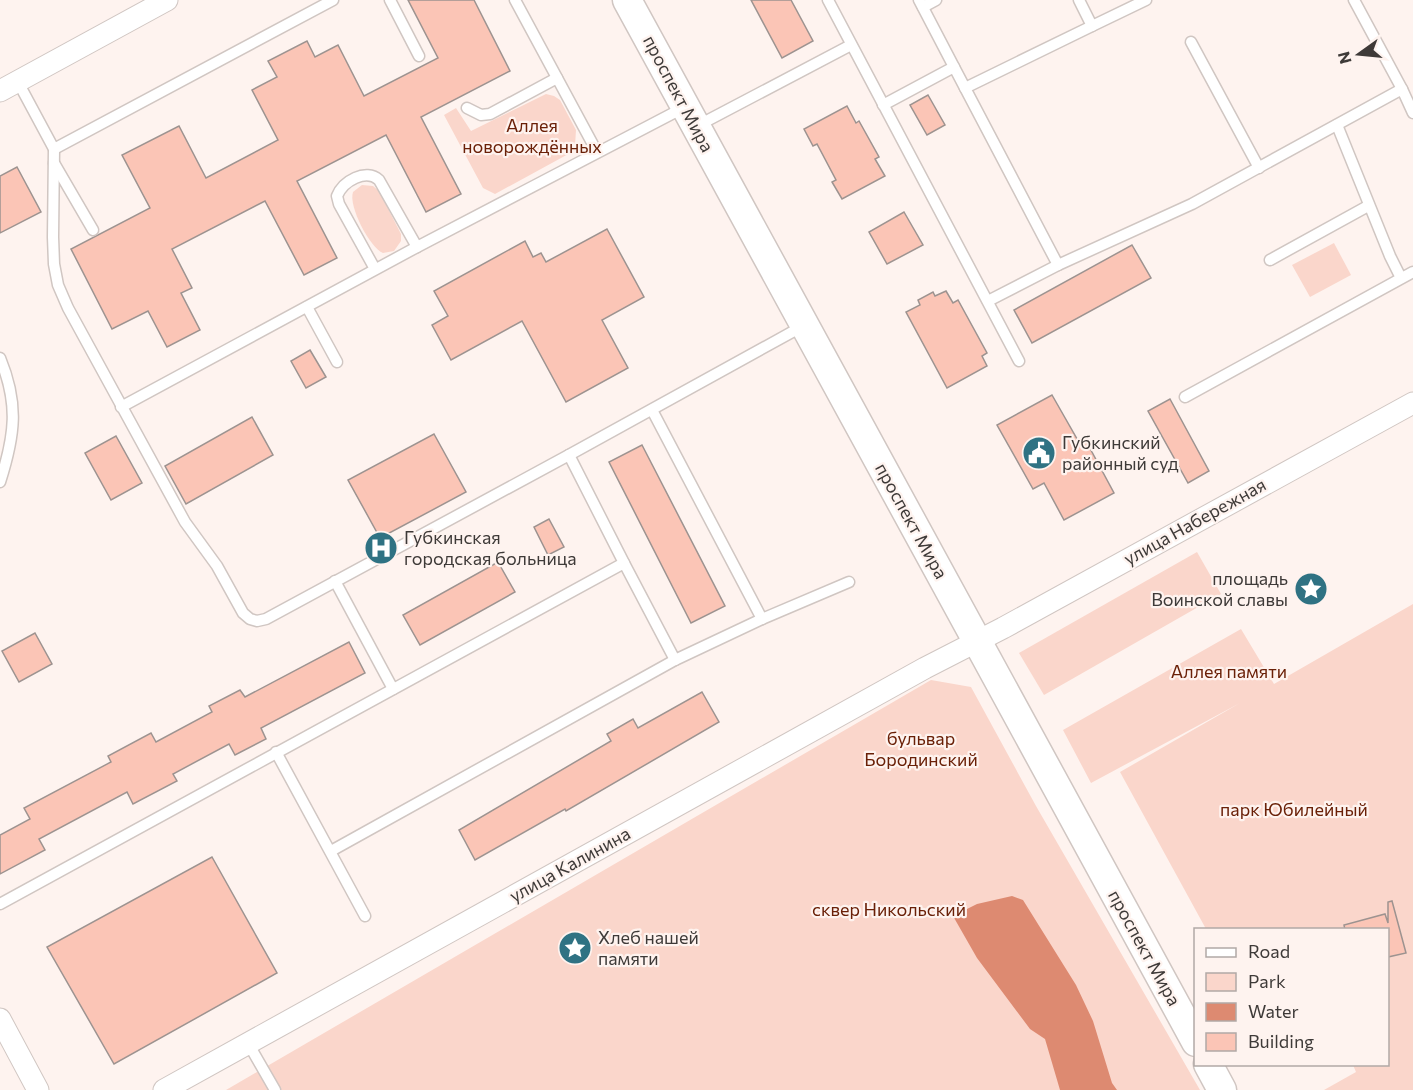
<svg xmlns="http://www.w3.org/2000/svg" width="1413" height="1090" viewBox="0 0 1413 1090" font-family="Commissioner,sans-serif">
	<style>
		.green { fill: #fad6cb }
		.water { fill: #dd8a71 }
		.building { fill: #fbc5b6; stroke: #9d9390; stroke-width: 1.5 }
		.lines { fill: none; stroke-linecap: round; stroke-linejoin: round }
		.lane-casing { stroke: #d0c6c2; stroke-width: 13 }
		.street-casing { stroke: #d0c6c2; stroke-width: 23 }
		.secondary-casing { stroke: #d0c6c2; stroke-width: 31 }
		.lane { stroke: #fff; stroke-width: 10 }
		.street { stroke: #fff; stroke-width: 21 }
		.secondary { stroke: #fff; stroke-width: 28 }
		.labels { text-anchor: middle; stroke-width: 4.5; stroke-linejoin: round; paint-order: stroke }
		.street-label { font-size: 18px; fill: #3e3a38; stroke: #fef3ef }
		.park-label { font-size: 18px; fill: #6a2007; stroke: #fef3ef }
		.poi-label { font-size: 18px; fill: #3e3a38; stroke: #fef3ef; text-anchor: start }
	</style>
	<rect width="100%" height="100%" fill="#fef3ef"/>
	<!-- green -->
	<g class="green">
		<path d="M546 94 554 96 560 100 576 130 575 146 572 152 495 194 483 188 444 115 456 108 471 131Z"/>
		<path d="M362 185 373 186 379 191 401 234V241L394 251 383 253C370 248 348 206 353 192Z"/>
		<path d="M1334 243 1351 275 1310 297 1292 265Z"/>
		<path d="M1197 552 1221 594 1044 695 1019 653Z"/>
		<path d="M1413 604V1090H1324L1356 1072 1353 1065 1388 1064V930L1206 929 1120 772 1240 703 1091 783 1063 730 1241 629 1274 684Z"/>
		<path d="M931 680 971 687 1036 806 1200 1090H226Z"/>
	</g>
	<!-- water -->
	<path class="water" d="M1012 896 1023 900 1076 985 1093 1021 1112 1083 1117 1090H1060L1045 1039 1030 1029 977 958 953 916 977 904Z"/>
	<!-- building -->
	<g class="building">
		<path d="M408 0H474L510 71 421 117 461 194 426 212 386 135 297 181 337 258 304 275 265 201 172 249 192 288 181 293 200 330 167 347 148 311 112 329 71 249 150 208 122 155 179 126 206 178 278 140 252 90 277 77 268 61 307 41 315 57 338 45 364 96 438 58Z"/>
		<path d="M751 0H791L813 41 782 58Z"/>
		<path d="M928 95 945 125 927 135 910 105Z"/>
		<path d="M847 106 856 123 859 121 879 157 875 159 885 176 842 199 832 182 836 180 817 144 813 146 804 129Z"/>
		<path d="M17 167 41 212 0 233V176Z"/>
		<path d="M904 212 923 245 887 264 869 232Z"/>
		<path d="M607 229 644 297 602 320 628 368 566 402 522 321 451 360 432 325 448 316 434 291 525 241 533 257 541 253 546 262Z"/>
		<path d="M1132 245 1151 278 1032 343 1014 310Z"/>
		<path d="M946 291 953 303 958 300 987 353 982 356 987 366 947 388 906 312 920 305 918 300 933 292 935 296Z"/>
		<path d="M310 350 326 377 306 388 291 361Z"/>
		<path d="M1052 395 1080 444 1086 441 1114 493 1064 520 1044 483 1033 489 997 425Z"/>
		<path d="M1170 399 1209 471 1188 483 1148 411Z"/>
		<path d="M252 417 273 455 186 504 165 466Z"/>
		<path d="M434 434 466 492 380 538 348 480Z"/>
		<path d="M116 436 142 483 111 500 85 453Z"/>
		<path d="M642 445 725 606 691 623 609 462Z"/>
		<path d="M549 519 564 547 548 555 534 527Z"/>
		<path d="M498 562 515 592 420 645 403 615Z"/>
		<path d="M35 633 52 664 19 682 2 651Z"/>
		<path d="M349 642 365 673 261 728 266 739 235 755 229 744 173 774 177 781 133 804 127 792 39 839 45 850 0 874V835L30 819 24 808 111 762 108 756 151 733 156 742 212 712 209 706 240 690 245 697Z"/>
		<path d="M702 692 719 722 566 811 565 809 475 860 459 830 611 741 607 734 633 719 638 728Z"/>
		<path d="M212 857 277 973 114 1064 47 947Z"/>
		<path d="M1392 901 1406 953 1388 957V930H1345L1344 925 1385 914 1388 923V902Z"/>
	</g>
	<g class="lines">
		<!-- lane casing -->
		<g class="lane-casing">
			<g id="lane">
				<path d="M390 0 419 56"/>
				<path d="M515 0 597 152"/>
				<path d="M828 0 1019 361"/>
				<path d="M1079 0 1092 26 1146 0"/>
				<path d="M1354 0 1402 89"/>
				<path d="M923 7 936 0"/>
				<path d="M1191 42 1259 168"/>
				<path d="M954 67 1058 265"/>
				<path d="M18 82 54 149 53 237 54 264 58 285 68 308 185 522 217 566 243 613 250 619 257 621 266 619 569 455"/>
				<path d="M965 88 1092 26"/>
				<path d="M883 105 954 67 919 0"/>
				<path d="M467 108 481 115 490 114 557 78"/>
				<path d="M1337 125 1390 256 1401 278"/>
				<path d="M697 126 851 45"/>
				<path d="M54 149 333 0"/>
				<path d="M54 163 93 230"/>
				<path d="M1270 260 1368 206"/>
				<path d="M375 269 339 204 337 196C343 181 366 168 379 180L417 247"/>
				<path d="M988 301 1058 265 1192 204 1402 89 1413 113"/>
				<path d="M307 307 337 362"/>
				<path d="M0 358C19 404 15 435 0 482"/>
				<path d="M1185 397 1413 272"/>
				<path d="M121 407 417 247 685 107"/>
				<path d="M652 410 762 619"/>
				<path d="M624 563 675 660"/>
				<path d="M335 581 393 689"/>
				<path d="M276 752 365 916"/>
				<path d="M331 851 675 660 762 619 849 582"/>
				<path d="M0 904 624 563 569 455 803 326"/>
				<path d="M248 1043 275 1090"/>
			</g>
		</g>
		<!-- street casing -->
		<g class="street-casing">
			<g id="street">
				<path d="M0 91 167 0"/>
				<path d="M0 1019 38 1090"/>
				<path d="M164 1090 925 668 1003 628 1413 403"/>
			</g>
		</g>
		<!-- secondary casing -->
		<g class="secondary-casing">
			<g id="secondary">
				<path d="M627 0 1196 1042"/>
				<path d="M1208 1064 1222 1090"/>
			</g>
		</g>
		<!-- lane -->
		<use href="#lane" class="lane"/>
		<!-- street -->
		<use href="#street" class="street"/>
		<!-- secondary -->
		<use href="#secondary" class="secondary"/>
	</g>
	<!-- icons -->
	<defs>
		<g id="civic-disc" transform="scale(1.725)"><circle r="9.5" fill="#2f7283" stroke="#fef3ef"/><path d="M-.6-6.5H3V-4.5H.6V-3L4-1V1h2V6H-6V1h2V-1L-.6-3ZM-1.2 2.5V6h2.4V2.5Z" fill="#fff"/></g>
		<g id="hospital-disc" transform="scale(1.725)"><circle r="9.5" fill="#2f7283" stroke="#fef3ef"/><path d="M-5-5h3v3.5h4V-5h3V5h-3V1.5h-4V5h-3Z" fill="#fff"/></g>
		<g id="sight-disc" transform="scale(1.725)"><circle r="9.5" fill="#2f7283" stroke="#fef3ef"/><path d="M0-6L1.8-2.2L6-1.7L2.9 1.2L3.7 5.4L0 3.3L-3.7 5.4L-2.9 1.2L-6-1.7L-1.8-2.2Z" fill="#fff"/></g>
	</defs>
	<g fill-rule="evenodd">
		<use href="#civic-disc" x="1039" y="453"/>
		<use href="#hospital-disc" x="381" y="548"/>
		<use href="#sight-disc" x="1311" y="589"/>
		<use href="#sight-disc" x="575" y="948"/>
	</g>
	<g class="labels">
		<!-- street labels -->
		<g class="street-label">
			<text transform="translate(678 94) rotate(62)" y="6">проспект Мира</text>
			<text transform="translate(911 521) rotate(61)" y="6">проспект Мира</text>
			<text transform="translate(1195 522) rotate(-29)" y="6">улица Набережная</text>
			<text transform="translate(570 865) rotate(-29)" y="6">улица Калинина</text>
			<text transform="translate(1144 948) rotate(61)" y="6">проспект Мира</text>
		</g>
		<!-- park labels -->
		<g class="park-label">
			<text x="532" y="132">Аллея<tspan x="532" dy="21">новорождённых</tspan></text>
			<text x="1229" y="678">Аллея памяти</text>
			<text x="921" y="745">бульвар<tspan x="921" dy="21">Бородинский</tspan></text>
			<text x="1294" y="816">парк Юбилейный</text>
			<text x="889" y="916">сквер Никольский</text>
		</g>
		<!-- poi labels -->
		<g class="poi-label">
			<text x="1062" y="449">Губкинский<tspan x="1062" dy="21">районный суд</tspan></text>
			<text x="404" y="544">Губкинская<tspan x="404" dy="21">городская больница</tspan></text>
			<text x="1288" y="585" text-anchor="end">площадь<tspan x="1288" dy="21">Воинской славы</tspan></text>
			<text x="598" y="944">Хлеб нашей<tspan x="598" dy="21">памяти</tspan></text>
		</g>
	</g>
	<!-- legend -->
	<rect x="1194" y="928" width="195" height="138" fill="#fef3ef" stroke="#b1a9a6" stroke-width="1.5"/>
	<rect x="1206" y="948" width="30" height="9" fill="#ffffff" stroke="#b1a9a6" stroke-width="1.5"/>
	<text x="1248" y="958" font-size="18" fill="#3e3a38">Road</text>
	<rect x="1206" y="973" width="30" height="18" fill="#fad6cb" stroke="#b1a9a6" stroke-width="1.5"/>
	<text x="1248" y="988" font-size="18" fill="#3e3a38">Park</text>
	<rect x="1206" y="1003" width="30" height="18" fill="#dd8a71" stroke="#b1a9a6" stroke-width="1.5"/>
	<text x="1248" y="1018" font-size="18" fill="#3e3a38">Water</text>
	<rect x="1206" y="1033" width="30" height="18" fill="#fbc5b6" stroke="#b1a9a6" stroke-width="1.5"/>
	<text x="1248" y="1048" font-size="18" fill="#3e3a38">Building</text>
	<!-- north arrow -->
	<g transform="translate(1359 54) rotate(255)" stroke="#fef3ef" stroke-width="4.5" paint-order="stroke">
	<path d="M0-4.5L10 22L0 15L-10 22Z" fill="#3e3a38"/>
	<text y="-9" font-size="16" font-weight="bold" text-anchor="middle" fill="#3e3a38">N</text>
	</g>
</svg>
